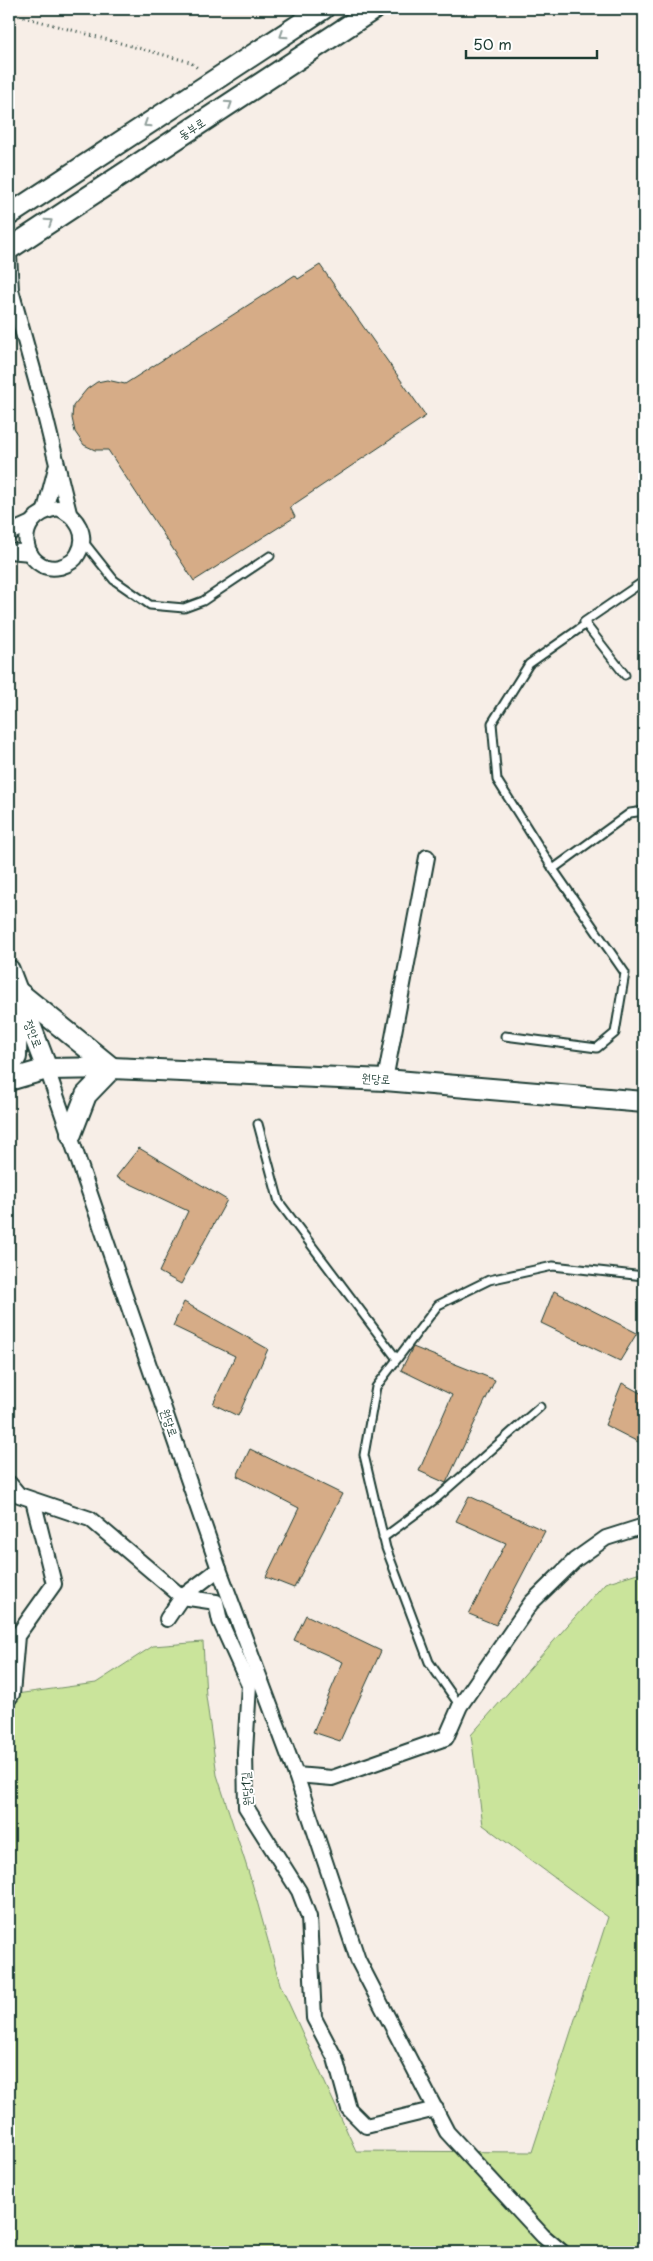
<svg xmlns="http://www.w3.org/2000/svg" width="653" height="2261" viewBox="0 0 653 2261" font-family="'Playpen Sans','Poor Story',sans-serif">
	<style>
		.green { fill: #cae49b; stroke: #749068 }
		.building { fill: #d6ac87; stroke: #1f3d34 }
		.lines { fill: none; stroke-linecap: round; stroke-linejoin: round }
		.lane-casing { stroke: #1f3d34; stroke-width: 11 }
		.street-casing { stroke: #1f3d34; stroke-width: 18 }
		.secondary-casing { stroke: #1f3d34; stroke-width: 24 }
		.path { stroke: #1f3d34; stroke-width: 3; stroke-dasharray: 1 4; stroke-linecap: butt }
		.lane { stroke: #fff; stroke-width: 7 }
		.street { stroke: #fff; stroke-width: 14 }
		.secondary { stroke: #fff; stroke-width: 20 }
		.oneway { stroke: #8f9e9a }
		.labels { text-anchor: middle; stroke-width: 4; stroke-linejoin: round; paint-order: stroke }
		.street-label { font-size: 12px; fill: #1f3d34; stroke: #fff }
	</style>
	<rect width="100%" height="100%" fill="#f7eee7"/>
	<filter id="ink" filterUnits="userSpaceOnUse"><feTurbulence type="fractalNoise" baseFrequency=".02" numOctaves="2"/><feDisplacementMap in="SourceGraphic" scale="10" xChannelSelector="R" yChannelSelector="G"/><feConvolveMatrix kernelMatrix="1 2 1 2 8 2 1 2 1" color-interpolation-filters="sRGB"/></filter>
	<g filter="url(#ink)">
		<!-- green -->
		<path class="green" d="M644 1571V2252H9V1695L96 1683 153 1646 203 1642 206 1696 217 1775 252 1883 280 1984 356 2151 532 2152 608 1917 483 1825 471 1735 605 1583Z"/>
		<!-- building -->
		<g class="building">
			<path d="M320 265 426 416 290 507 295 517 194 581 108 450H95L84 445 75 432 72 418 73 406 87 389 97 382 107 380 125 384 295 275 298 279Z"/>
			<path d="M139 1148 227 1200 181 1284 159 1272 188 1211 116 1177Z"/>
			<path d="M554 1291 637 1333 620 1361 541 1323Z"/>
			<path d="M184 1302 268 1349 238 1416 213 1404 235 1356 173 1326Z"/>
			<path d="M413 1347 495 1380 446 1483 419 1471 452 1395 401 1370Z"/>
			<path d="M622 1383 644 1395V1445L605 1425Z"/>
			<path d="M250 1449 342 1494 294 1588 266 1577 299 1508 237 1476Z"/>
			<path d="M469 1496 545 1531 496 1625 469 1614 506 1543 456 1521Z"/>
			<path d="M306 1615 381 1651 340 1741 313 1732 343 1662 294 1640Z"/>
		</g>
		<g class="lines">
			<!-- lane casing -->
			<g class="lane-casing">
				<g id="lane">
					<path d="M83 541 114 580 150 605 184 608 203 601 270 556"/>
					<path d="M625 675 584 622 644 581"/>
					<path d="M553 869 497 780 492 723 529 664 586 624"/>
					<path d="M505 1036 597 1048 615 1033 625 973 553 869 630 813 644 811"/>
					<path d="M258 1124 279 1202 397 1359"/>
					<path d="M383 1538 437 1498 540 1407"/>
					<path d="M460 1706 429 1662 386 1548 364 1455 376 1387 438 1305 489 1280 553 1266 644 1276"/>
				</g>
			</g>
			<!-- street casing -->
			<g class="street-casing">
				<g id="street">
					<path d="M9 255 11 290 39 391 69 513"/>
					<path d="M58 508C77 516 89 535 78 554 74 562 67 565 60 567 24 575 8 516 58 508Z"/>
					<path d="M45 510 56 468"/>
					<path d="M9 533 29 524"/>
					<path d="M9 551 30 553"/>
					<path d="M47 1069 219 1569 296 1775 358 1960 447 2132 543 2236 562 2252"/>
					<path d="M385 1080 427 857"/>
					<path d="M9 1483 19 1495 90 1519 182 1597 216 1602 220 1621 249 1685 245 1752 246 1807 299 1891 309 1917 314 2018 335 2058 349 2109 366 2126 436 2109"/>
					<path d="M167 1619 182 1597 219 1569"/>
					<path d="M9 1698 12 1694 17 1636 54 1584 33 1500"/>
					<path d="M296 1775 332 1778 446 1738 460 1706 531 1603 575 1560 606 1538 644 1526"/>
				</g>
			</g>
			<!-- secondary casing -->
			<g class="secondary-casing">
				<g id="secondary">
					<path d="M9 215 323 9"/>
					<path d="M9 249 374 9"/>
					<path d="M9 970 47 1069"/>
					<path d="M9 1066 16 1057 17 991 112 1068 86 1095 71 1134"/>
					<path d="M9 1080 47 1069 112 1068 385 1080 644 1102"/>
				</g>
			</g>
			<!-- path -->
			<path class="path" d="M9 13 190 62 199 69"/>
			<!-- lane -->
			<use href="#lane" class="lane"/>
			<!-- street -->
			<use href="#street" class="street"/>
			<!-- secondary -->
			<use href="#secondary" class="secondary"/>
		</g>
		<!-- one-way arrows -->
		<defs><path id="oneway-chevron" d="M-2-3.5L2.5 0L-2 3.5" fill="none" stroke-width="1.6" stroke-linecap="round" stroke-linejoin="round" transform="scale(1.25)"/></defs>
		<g class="oneway">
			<use href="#oneway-chevron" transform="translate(283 35) rotate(147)"/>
			<use href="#oneway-chevron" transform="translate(229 104) rotate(-33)"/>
			<use href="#oneway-chevron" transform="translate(147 124) rotate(147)"/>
			<use href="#oneway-chevron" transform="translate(49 222) rotate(-33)"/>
		</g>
	</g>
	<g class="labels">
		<!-- street labels -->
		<g class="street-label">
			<text transform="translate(192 129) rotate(-33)" y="4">동부로</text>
			<text transform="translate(33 1034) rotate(69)" y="4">정안로</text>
			<text transform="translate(376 1079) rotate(3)" y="4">원당로</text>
			<text transform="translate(169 1423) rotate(71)" y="4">원당로</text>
			<text transform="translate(247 1789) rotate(-94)" y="4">원당1길</text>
		</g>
	</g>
	<!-- margin -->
	<rect width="653" height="2261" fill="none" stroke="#fff" stroke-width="30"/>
	<rect x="15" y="15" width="623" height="2231" fill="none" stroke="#1f3d34" stroke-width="2" filter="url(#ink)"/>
	<!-- scale -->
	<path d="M466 50v8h131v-8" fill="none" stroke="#1f3d34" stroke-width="2.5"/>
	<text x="473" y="50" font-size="15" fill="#1f3d34" stroke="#ffffff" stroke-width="4" paint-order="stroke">50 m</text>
</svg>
